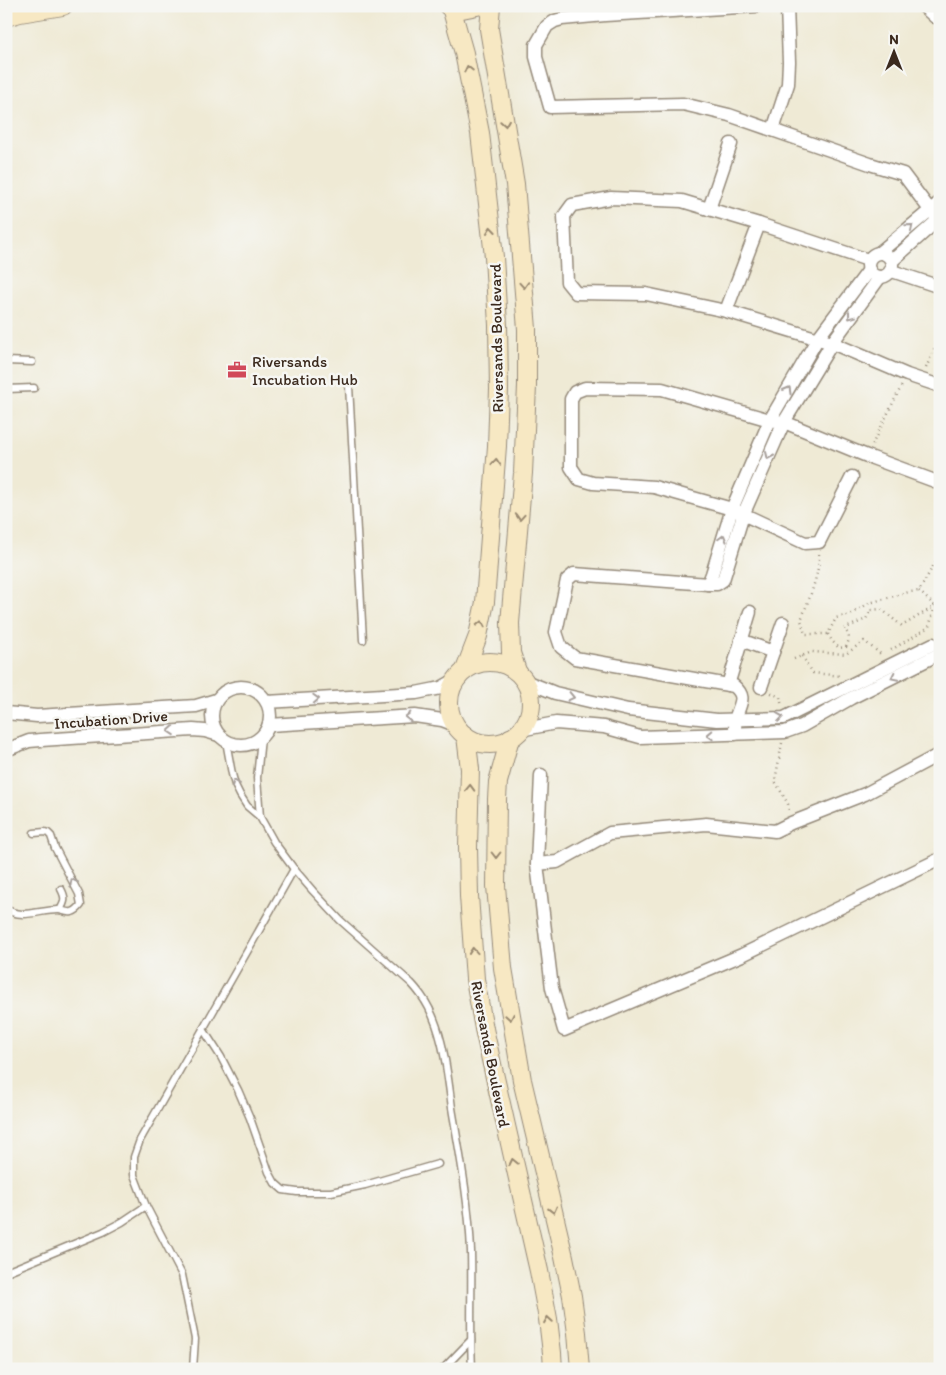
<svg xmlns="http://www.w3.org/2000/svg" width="946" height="1375" viewBox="0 0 946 1375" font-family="Itim,sans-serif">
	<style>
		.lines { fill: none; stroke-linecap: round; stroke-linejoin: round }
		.lane-casing { stroke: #958a7a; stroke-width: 9 }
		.street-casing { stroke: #958a7a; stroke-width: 15 }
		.secondary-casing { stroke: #958a7a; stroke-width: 20 }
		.path { stroke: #958a7a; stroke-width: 2.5; stroke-dasharray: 1 4; stroke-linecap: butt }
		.lane { stroke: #fff; stroke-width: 6 }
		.street { stroke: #fff; stroke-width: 12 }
		.secondary { stroke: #f7e8c3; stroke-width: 18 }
		.oneway { stroke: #998970 }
		.oneway2 { stroke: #a79f9a }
		.labels { text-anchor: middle; stroke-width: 5; stroke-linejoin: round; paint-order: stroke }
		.street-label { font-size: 16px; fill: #3b2a1e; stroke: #f6f6f2 }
		.poi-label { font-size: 16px; fill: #3b2a1e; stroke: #f6f6f2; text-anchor: start }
	</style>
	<rect width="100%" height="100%" fill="#f6f6f2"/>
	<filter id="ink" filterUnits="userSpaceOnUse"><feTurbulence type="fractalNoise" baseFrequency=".02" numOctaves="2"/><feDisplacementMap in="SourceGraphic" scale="10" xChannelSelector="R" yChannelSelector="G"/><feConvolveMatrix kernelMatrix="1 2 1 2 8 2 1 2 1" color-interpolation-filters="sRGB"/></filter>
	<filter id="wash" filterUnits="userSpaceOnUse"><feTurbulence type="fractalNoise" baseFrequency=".0096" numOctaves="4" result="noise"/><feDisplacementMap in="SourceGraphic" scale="20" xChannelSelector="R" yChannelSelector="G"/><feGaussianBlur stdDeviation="1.12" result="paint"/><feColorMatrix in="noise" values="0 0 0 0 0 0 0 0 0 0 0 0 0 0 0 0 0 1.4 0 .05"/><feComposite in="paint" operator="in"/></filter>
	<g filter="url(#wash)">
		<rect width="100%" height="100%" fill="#efead5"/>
	</g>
	<g filter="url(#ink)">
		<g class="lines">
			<!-- lane casing -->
			<g class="lane-casing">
				<g id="lane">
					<path d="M6 361 32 362"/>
					<path d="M349 386 363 640"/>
					<path d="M6 389 34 388"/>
					<path d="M226 741 232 774 235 785 240 795 247 806 260 817 274 842 294 869 313 891 340 920 411 983C415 987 418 991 421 995 443 1025 447 1071 452 1108 460 1155 469 1202 471 1251 472 1290 470 1329 472 1369"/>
					<path d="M260 817 257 778 261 738"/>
					<path d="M6 909C22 920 42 909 60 910 64 911 67 913 72 912 76 911 78 909 81 905L79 894 55 848 51 836 48 833 45 832 34 833"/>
					<path d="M60 910C65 902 66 898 61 889"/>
					<path d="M203 1029 221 1057 238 1090 250 1118 269 1172 275 1183 283 1190 297 1192H331L365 1185 438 1164"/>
					<path d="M6 1272 103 1232 122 1222 146 1206"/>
					<path d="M193 1369 195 1339 182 1275 146 1206 134 1175V1157L140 1140 294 869"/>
					<path d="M443 1369 471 1340"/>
				</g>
			</g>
			<!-- street casing -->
			<g class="street-casing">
				<g id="street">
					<path d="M756 6 605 15 562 19 555 21 547 26 536 45V57L550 107 683 104 729 115 870 164 903 174 930 210 940 221"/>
					<path d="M923 6 935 17"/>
					<path d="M773 130 788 84 789 62 787 6"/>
					<path d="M709 209 731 144"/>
					<path d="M880 252 940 202"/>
					<circle cx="880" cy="265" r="12"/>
					<path d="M868 260 759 224 682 201 611 198 572 205 564 216 567 282 576 293 646 294 726 311 832 343 907 375 940 386"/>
					<path d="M892 261 940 218"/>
					<path d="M892 271 940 287"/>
					<path d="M726 311 759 224"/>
					<path d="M852 477 819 542 805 543 732 509 654 487 593 483 579 479 571 467V399L575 392 585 388 662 389 770 420 784 422 867 456 940 483"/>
					<path d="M708 584 712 574 732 509 770 420 818 338 869 270"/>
					<path d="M741 640 773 652 783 623"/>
					<path d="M525 681 555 693 628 710 717 720 784 718 933 644"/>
					<path d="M728 685 750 612"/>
					<circle cx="241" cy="716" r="29"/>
					<path d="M761 687 773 652"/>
					<path d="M267 702 416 693 441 688 455 680"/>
					<path d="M6 713 37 716 196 706 216 700"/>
					<path d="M269 725 415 716 442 720 455 725"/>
					<path d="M520 730 556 723 604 727 640 737 785 732 802 726 851 698 937 655"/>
					<path d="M735 734C735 728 735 722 736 717 740 703 747 697 734 686L575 658 561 647 556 632 567 580 574 574 708 584H717L723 580 743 515 784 422 832 343 880 277"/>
					<path d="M6 750 29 741 41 740 193 730 205 731 219 735"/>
					<path d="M940 754 865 794 791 823 775 831 706 824 610 833 557 862 537 864 552 988 564 1030 742 955 940 859"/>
					<path d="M537 864 541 775"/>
				</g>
			</g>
			<!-- secondary casing -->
			<g class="secondary-casing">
				<g id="secondary">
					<path d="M448 6 462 9 477 6"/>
					<path d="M491 6 489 29 515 184 527 329V386L523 473 510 623 511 653 517 671"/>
					<path d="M451 7 464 53 480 133 494 257 498 325 499 389 497 446 485 602 478 636 465 670"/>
					<path d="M6 17 20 13 63 6"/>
					<circle cx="490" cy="703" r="41"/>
					<path d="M466 736 470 769 468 847 469 896 475 979 484 1029 539 1271 548 1319 552 1353 553 1369"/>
					<path d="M510 738 498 782 497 799 496 886 503 968 522 1080 564 1257 572 1296 577 1333 580 1369"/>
				</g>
			</g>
			<!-- path -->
			<g class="path">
				<path d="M926 368 940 335"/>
				<path d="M872 445 902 385"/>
				<path d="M819 554C820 573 808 602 801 620L805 634H828L836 618 852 614 869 603 909 592 919 591 940 554"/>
				<path d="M919 591 935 606 940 615"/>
				<path d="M828 634 832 641 839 648 846 647C850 639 850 635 844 629L866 619 871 610 881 609 902 626 940 603"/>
				<path d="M891 650 929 627 935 606"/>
				<path d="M802 656 813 673 842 676"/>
				<path d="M794 659 812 652 846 654 864 641 882 655"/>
				<path d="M771 693 780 697 782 707"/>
				<path d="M782 743 775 781 788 804 789 811"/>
			</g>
			<!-- lane -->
			<use href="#lane" class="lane"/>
			<!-- street -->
			<use href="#street" class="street"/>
			<!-- secondary -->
			<use href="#secondary" class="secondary"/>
		</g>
		<!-- one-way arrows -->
		<defs><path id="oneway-chevron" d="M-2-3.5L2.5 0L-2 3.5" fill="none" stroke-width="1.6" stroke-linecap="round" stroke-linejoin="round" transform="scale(1.25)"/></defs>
		<g class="oneway">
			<use href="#oneway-chevron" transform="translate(468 69) rotate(-103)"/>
			<use href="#oneway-chevron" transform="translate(505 123) rotate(81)"/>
			<use href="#oneway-chevron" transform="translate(491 230) rotate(-96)"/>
			<use href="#oneway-chevron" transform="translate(524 285) rotate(86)"/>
			<use href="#oneway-chevron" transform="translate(496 462) rotate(-86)"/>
			<use href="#oneway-chevron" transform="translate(520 517) rotate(94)"/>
			<use href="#oneway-chevron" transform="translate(481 624) rotate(-79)"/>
			<use href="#oneway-chevron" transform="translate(470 788) rotate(-88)"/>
			<use href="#oneway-chevron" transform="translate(496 855) rotate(90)"/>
			<use href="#oneway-chevron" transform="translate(473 951) rotate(-95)"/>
			<use href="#oneway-chevron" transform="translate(510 1017) rotate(80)"/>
			<use href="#oneway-chevron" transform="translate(513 1162) rotate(-103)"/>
			<use href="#oneway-chevron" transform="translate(553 1210) rotate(76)"/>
			<use href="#oneway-chevron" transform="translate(548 1320) rotate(-99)"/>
		</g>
		<g class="oneway2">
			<use href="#oneway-chevron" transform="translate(910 227) rotate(-40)"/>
			<use href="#oneway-chevron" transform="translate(851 316) rotate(127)"/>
			<use href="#oneway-chevron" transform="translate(788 390) rotate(-60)"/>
			<use href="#oneway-chevron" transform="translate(769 456) rotate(114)"/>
			<use href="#oneway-chevron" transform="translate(723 538) rotate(-74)"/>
			<use href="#oneway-chevron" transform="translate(894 677) rotate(154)"/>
			<use href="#oneway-chevron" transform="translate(571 697) rotate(13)"/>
			<use href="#oneway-chevron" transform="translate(316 699) rotate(-3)"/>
			<use href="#oneway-chevron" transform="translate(408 717) rotate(179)"/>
			<use href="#oneway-chevron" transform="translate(780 717) rotate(-8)"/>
			<use href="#oneway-chevron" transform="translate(171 731) rotate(176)"/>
			<use href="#oneway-chevron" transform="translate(710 735) rotate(178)"/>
			<use href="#oneway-chevron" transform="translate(235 783) rotate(-111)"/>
			<use href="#oneway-chevron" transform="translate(73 882) rotate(-117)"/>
		</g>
	</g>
	<!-- icons -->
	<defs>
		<g id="office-bare" transform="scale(1.5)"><path d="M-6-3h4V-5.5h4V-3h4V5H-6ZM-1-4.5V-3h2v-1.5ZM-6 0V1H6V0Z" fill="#d1495b" stroke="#f6f6f2" stroke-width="2.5" paint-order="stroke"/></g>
	</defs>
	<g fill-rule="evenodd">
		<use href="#office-bare" x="237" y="370"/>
	</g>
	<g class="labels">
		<!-- street labels -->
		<g class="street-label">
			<text transform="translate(496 338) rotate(-91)" y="6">Riversands Boulevard</text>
			<text transform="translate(111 719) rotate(-4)" y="6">Incubation Drive</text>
			<text transform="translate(491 1054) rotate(79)" y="6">Riversands Boulevard</text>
		</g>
		<!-- poi labels -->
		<g class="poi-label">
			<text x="252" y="367">Riversands<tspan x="252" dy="18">Incubation Hub</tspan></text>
		</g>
	</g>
	<!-- margin -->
	<rect width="946" height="1375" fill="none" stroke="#f6f6f2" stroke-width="25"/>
	<!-- north arrow -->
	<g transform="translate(894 52)" stroke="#f6f6f2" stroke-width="4" paint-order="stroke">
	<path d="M0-4L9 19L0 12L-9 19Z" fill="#3b2a1e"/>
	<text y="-8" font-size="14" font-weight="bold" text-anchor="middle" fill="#3b2a1e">N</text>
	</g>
</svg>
